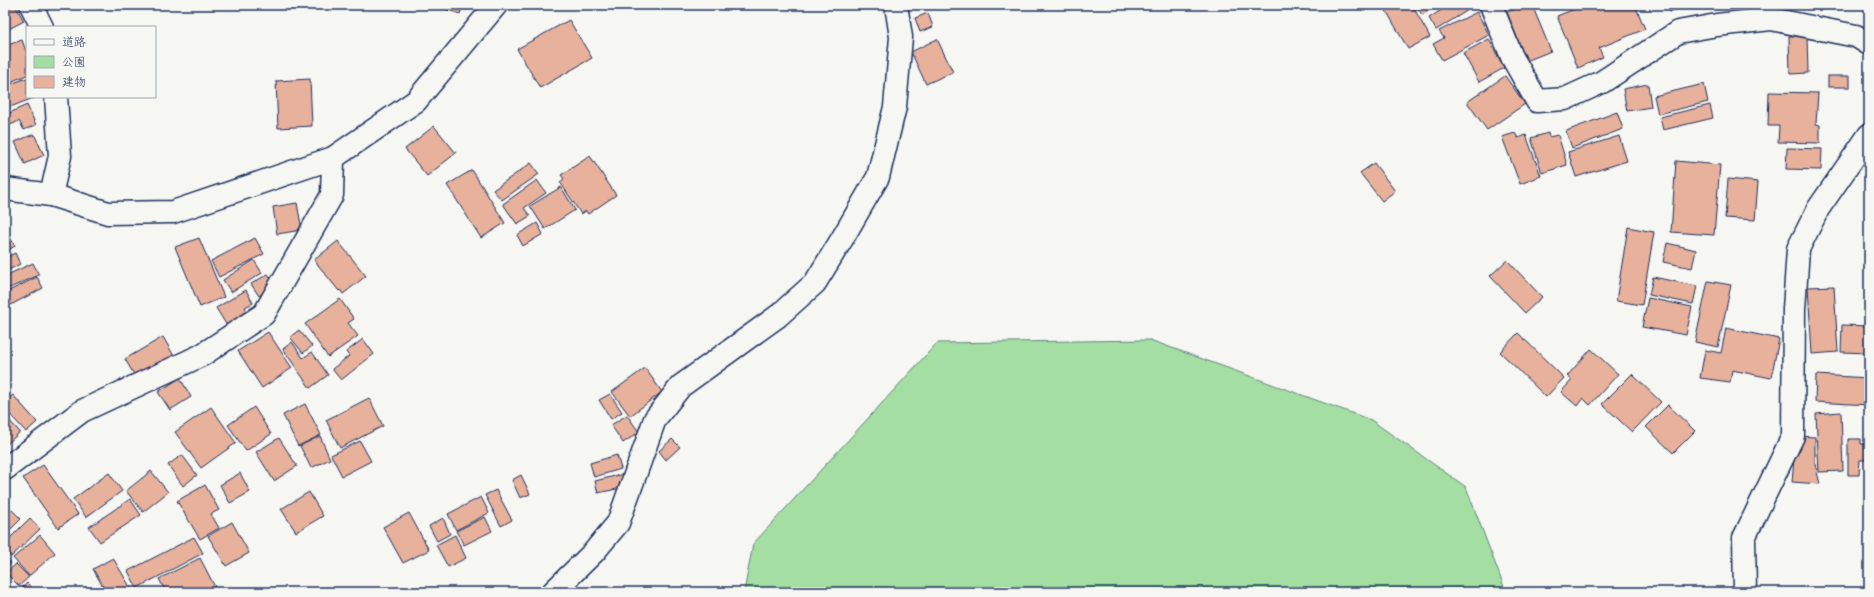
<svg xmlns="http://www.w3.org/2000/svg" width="1874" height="597" viewBox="0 0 1874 597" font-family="Itim,'Klee One',sans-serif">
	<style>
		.green { fill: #a4dea3; stroke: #608680 }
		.building { fill: #e7b19c; stroke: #1b2f5e }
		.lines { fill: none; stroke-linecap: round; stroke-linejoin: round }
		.minor-casing { stroke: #1b2f5e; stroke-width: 25 }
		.minor { stroke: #f6f6f2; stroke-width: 22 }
	</style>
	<rect width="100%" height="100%" fill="#f6f6f2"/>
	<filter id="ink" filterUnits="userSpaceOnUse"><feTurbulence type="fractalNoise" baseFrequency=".025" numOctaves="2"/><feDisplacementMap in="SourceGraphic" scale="8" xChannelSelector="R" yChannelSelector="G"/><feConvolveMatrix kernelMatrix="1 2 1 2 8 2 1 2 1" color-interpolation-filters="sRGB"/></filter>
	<g filter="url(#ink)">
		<!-- green -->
		<path class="green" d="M1150 340 1371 420 1466 487 1506 592H744L753 544 937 343Z"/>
		<!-- building -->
		<g class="building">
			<path d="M5 5H15L24 21 5 31Z"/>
			<path d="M446 5H463L460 14 445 9Z"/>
			<path d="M1383 5H1412L1430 37 1408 49Z"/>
			<path d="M1416 5H1438L1422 15Z"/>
			<path d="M1449 5H1472L1473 7 1436 30 1429 18Z"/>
			<path d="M1525 5H1532L1551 51 1526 61 1507 12Z"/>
			<path d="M1597 5H1635L1645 29 1599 48 1603 57 1578 68 1557 16 1582 6 1583 10Z"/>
			<path d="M1666 5H1679L1680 8 1669 12Z"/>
			<path d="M1477 12 1489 35 1442 60 1433 44 1444 38 1439 31Z"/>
			<path d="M928 13 933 27 920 32 915 18Z"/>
			<path d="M569 20 592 58 540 88 517 49Z"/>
			<path d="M1807 35 1808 73 1790 74 1789 36Z"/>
			<path d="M937 39 953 72 926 84 911 52Z"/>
			<path d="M1489 39 1504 68 1479 82 1463 53Z"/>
			<path d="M22 40 27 54V75L5 84V46Z"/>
			<path d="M1505 76 1525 104 1487 130 1467 102Z"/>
			<rect x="1828" y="76" width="22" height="11"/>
			<path d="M27 78V97H36L5 109V86Z"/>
			<path d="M310 79 312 126 278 128 276 81Z"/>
			<path d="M1648 84 1651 107 1627 111 1623 89Z"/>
			<path d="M1704 84 1708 102 1658 114 1654 96Z"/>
			<path d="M1769 92 1818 93 1816 124 1820 125V143L1778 142 1779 126H1768Z"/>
			<path d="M27 105 36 125 24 130 19 121 6 127 5 115Z"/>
			<path d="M1710 105 1713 118 1663 130 1660 117Z"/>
			<path d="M1617 112 1623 129 1572 148 1566 131Z"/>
			<path d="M434 126 456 153 427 176 405 149Z"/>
			<path d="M1515 133 1518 138 1526 135 1541 176 1520 184 1502 137Z"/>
			<path d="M1548 133 1549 137 1558 135 1567 165 1542 173 1531 138Z"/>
			<path d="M34 134 44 155 25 164 15 142Z"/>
			<path d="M1619 136 1627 161 1576 177 1568 152Z"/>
			<path d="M1787 148 1822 149 1821 170 1786 169Z"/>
			<path d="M590 156 616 195 588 214 586 211 581 214 560 182 564 179 561 175Z"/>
			<path d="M1676 161 1720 165 1714 235 1671 232Z"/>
			<path d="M531 163 539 174 502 200 493 190Z"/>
			<path d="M1374 163 1395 191 1382 201 1360 173Z"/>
			<path d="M472 170 505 223 481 238 447 185Z"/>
			<path d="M1728 179 1758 182 1755 220 1725 218Z"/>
			<path d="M537 180 546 193 524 208 530 216 517 224 503 204Z"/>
			<path d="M561 187 575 210 545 229 530 206Z"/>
			<path d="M297 203 302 230 277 234 273 207Z"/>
			<path d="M537 223 543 234 523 246 517 235Z"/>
			<path d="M1628 227 1654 232 1642 305 1616 301Z"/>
			<path d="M6 230 15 246 5 252V231Z"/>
			<path d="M199 238 224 297 200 307 175 247Z"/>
			<path d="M255 238 264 254 219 277 211 261Z"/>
			<path d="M338 241 366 276 343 294 340 290 339 291 314 260Z"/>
			<path d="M1667 243 1696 250 1692 268 1663 262Z"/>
			<path d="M15 253 20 264 5 272V258Z"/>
			<path d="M254 260 262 273 231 292 223 280Z"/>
			<path d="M1507 260 1542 297 1525 313 1490 276Z"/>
			<path d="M33 263 39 275 5 290V276Z"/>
			<path d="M268 274 276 285 259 296 251 284Z"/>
			<path d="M37 277 43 288 5 308V293Z"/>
			<path d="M1653 277 1697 286 1693 304 1649 295Z"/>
			<path d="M1708 281 1731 285 1718 347 1695 342Z"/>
			<path d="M1834 286 1838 352 1812 354 1808 287Z"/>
			<path d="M246 290 253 303 245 307 250 316 229 329 216 308Z"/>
			<path d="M1648 298 1692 307 1686 335 1642 327Z"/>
			<path d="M340 299 354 319 348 323 358 336 328 357 305 324Z"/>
			<path d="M1842 325 1869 326V353L1841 352Z"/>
			<path d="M1726 328 1779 339 1771 378 1732 370 1730 382 1700 378 1705 350 1721 353Z"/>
			<path d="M299 330 312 346 303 353 290 337Z"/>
			<path d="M268 332 292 368 262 388 238 351Z"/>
			<path d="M1518 333 1564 378 1546 397 1500 352Z"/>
			<path d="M163 337 174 356 136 378 125 359Z"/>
			<path d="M363 339 374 354 341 380 332 369 349 356 346 352Z"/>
			<path d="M292 342 303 358 312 352 328 375 310 388 283 349Z"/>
			<path d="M1591 349 1618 374 1590 405 1583 398 1577 406 1561 392 1572 380 1567 376Z"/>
			<path d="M645 368 662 392 630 416 612 392Z"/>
			<path d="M1632 374 1661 402 1632 432 1602 404Z"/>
			<path d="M1816 375 1869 378V405L1815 402Z"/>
			<path d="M180 378 191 397 170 410 158 392Z"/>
			<path d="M610 394 622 412 611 419 599 400Z"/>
			<path d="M13 395 37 422 26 432 5 409V401Z"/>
			<path d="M369 398 383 426 340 448 326 420Z"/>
			<path d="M305 404 321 435 298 446 283 415Z"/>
			<path d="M1668 405 1695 431 1673 453 1646 427Z"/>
			<path d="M211 407 236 443 201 468 175 432Z"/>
			<path d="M254 407 271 434 246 451 228 425Z"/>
			<path d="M1841 412 1843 471 1819 472 1816 414Z"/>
			<path d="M627 415 639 432 623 443 611 425Z"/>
			<path d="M7 418 20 432 5 446V420Z"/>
			<path d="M320 436 330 459 311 468 300 446Z"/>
			<path d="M1796 436 1815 437V464L1820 484 1792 482Z"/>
			<path d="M279 438 297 466 274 481 256 452Z"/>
			<path d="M672 439 680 447 666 460 659 451Z"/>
			<path d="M1848 439H1861V444H1869V460H1860L1859 475H1848Z"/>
			<path d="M360 441 371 461 342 476 331 455Z"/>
			<path d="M182 455 197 475 183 486 168 465Z"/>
			<path d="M617 455 621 469 594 477 590 463Z"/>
			<path d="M43 465 78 514 58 528 23 478Z"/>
			<path d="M151 471 168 492 143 512 126 491Z"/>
			<path d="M109 473 122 491 86 517 73 499Z"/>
			<path d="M240 473 250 492 230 503 220 485Z"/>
			<path d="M623 474 626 487 598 493 595 481Z"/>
			<path d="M521 475 530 494 520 498 512 480Z"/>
			<path d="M205 485 219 510 211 514 219 528 200 539 177 501Z"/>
			<path d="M496 490 512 520 501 526 485 495Z"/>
			<path d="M309 492 323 516 296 532 281 509Z"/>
			<path d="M481 497 489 513 456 530 448 514Z"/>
			<path d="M130 499 141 515 100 542 89 527Z"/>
			<path d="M5 503 21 519 11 529 5 522Z"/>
			<path d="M409 513 429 550 403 563 383 527Z"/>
			<path d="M485 517 492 531 464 545 456 531Z"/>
			<path d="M30 518 40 529 11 557 5 550V546L11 539 10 538Z"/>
			<path d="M443 518 450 534 437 541 429 526Z"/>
			<path d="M232 522 249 553 226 566 208 536Z"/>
			<path d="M40 535 55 553 29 576 13 558Z"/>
			<path d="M455 535 466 558 448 567 436 545Z"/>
			<path d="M194 537 203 553 137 588 128 571Z"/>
			<path d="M5 558 11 563 5 570Z"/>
			<path d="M113 558 133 592H106L93 569Z"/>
			<path d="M200 558 215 587 206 592H166L159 579Z"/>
			<path d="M16 564 29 577 19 586 6 573Z"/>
			<path d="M27 583 36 592H21L20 590Z"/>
		</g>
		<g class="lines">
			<!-- minor casing -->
			<g class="minor-casing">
				<g id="minor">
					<path d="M31 5 42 27"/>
					<path d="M1491 5 1512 57 1537 101 1565 99 1602 82 1678 32 1717 25 1771 19 1856 36 1869 44"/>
					<path d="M5 189 51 195 108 213 173 212 333 158 416 101 496 5"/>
					<path d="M51 195 60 156 56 97"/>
					<path d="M5 469 82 411 202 355 264 314 332 195 333 158"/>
					<path d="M553 592 594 552 618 523 655 419 681 386 778 316 815 283 842 239 878 177 895 107 901 37 896 5"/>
					<path d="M1745 592 1744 538 1793 436 1794 309 1798 249 1818 209 1869 135"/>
				</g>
			</g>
			<!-- minor -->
			<use href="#minor" class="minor"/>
		</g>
	</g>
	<!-- margin -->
	<rect width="1874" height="597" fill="none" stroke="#f6f6f2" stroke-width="20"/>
	<rect x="10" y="10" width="1854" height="577" fill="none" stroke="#1b2f5e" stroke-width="1.5" filter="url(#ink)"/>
	<!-- legend -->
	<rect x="26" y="26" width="130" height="72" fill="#f6f6f2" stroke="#9ea6b7"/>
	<rect x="34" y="39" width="20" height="6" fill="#f6f6f2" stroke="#9ea6b7"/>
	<text x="62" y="46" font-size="12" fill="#1b2f5e">道路</text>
	<rect x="34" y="56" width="20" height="12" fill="#a4dea3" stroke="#9ea6b7"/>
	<text x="62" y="66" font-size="12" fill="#1b2f5e">公園</text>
	<rect x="34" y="76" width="20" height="12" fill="#e7b19c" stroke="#9ea6b7"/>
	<text x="62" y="86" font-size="12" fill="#1b2f5e">建物</text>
</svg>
